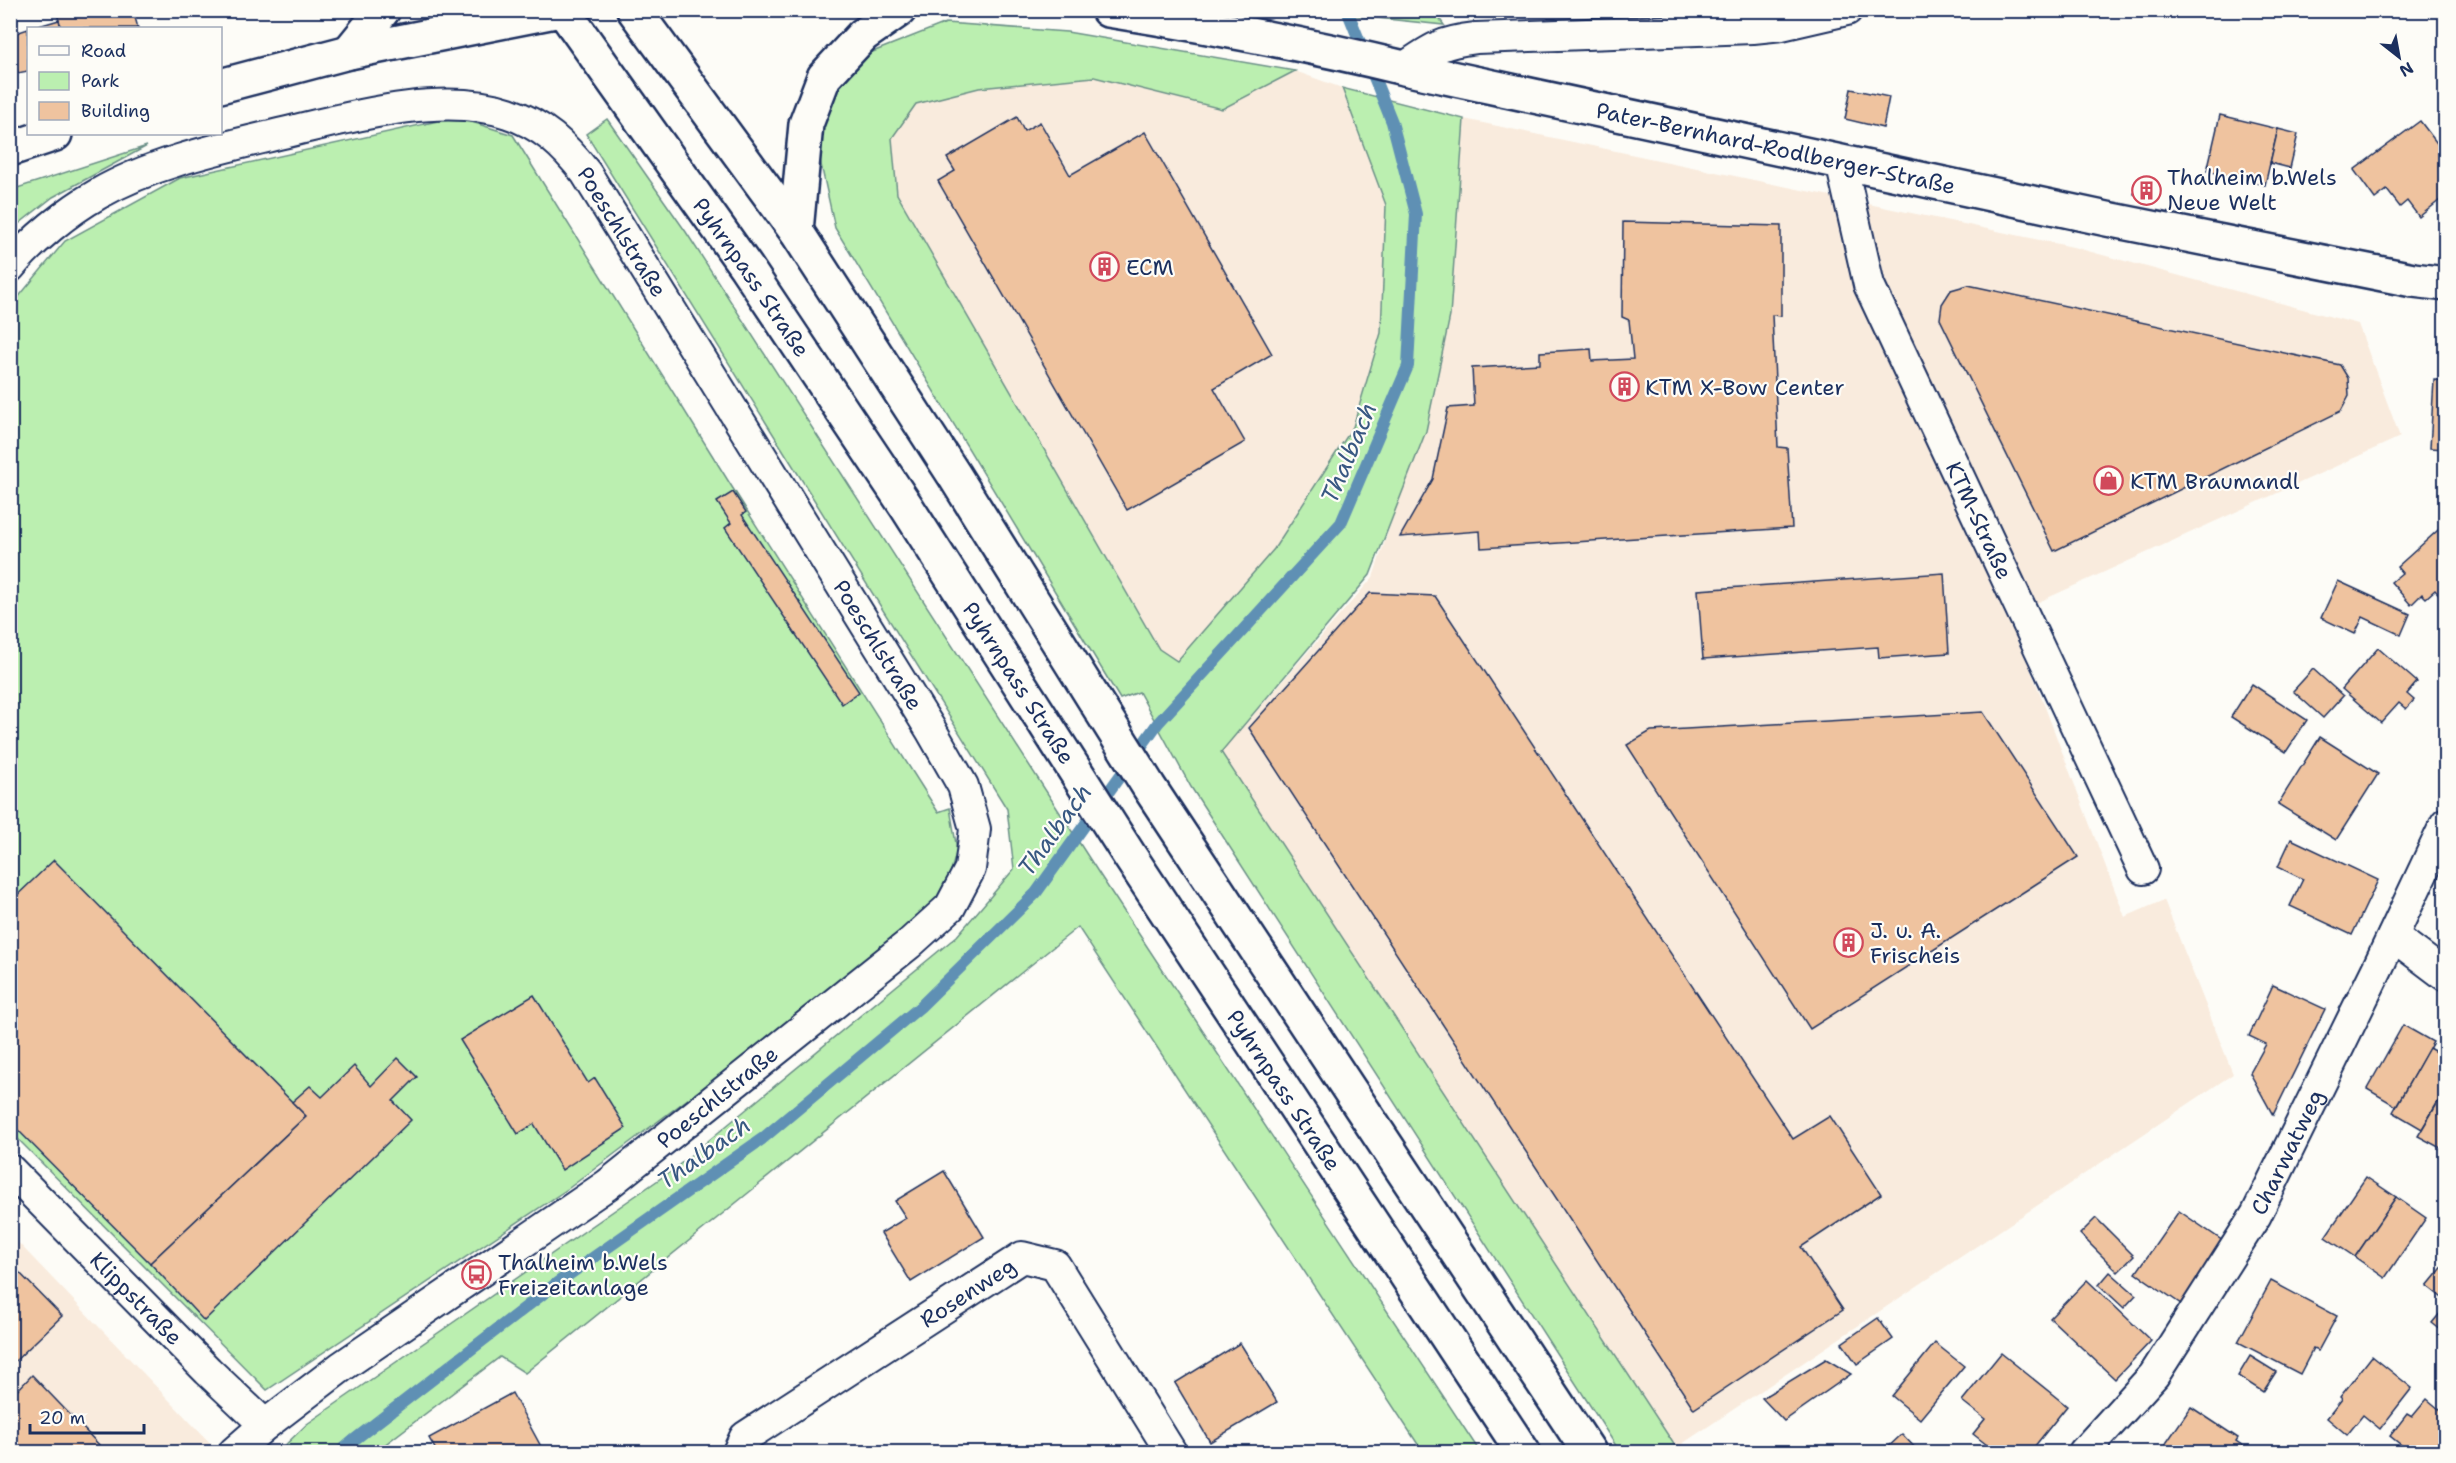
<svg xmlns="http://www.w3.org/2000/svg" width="2456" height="1463" viewBox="0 0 2456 1463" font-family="'Shantell Sans',sans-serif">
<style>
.built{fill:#f9ebdd}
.green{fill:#bbefb0;stroke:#6b8f87;stroke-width:1.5}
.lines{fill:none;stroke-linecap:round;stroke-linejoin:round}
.stream{stroke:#5f90b4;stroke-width:12}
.building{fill:#efc39f;stroke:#1b2f5e;stroke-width:1.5}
.street-casing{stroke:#1b2f5e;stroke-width:34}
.secondary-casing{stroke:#1b2f5e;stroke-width:38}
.primary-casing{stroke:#1b2f5e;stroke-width:38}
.street{stroke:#fdfcf7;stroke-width:30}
.secondary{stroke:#fdfcf7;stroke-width:33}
.primary{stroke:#fdfcf7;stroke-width:33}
.labels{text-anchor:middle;stroke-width:4.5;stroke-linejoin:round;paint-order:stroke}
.street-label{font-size:22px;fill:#1b2f5e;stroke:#fdfcf7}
.poi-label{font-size:22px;fill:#1b2f5e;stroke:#fdfcf7;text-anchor:start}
.water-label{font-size:24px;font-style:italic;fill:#385882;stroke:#fdfcf7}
</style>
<rect width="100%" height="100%" fill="#fdfcf7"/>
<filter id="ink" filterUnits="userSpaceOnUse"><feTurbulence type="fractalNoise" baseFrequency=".0167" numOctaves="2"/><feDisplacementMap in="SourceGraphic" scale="12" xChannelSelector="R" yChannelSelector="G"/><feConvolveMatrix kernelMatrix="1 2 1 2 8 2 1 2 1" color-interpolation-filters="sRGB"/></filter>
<g filter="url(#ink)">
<g class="built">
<polygon points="1295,71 1342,88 1386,205 1381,333 1353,427 1274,549 1177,661 1159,649 897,194 892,138 915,104 979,88 1094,77 1222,109"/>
<polygon points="1464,119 2073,247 2358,324 2400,437 2010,615 2125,917 2164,900 2233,1074 1676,1448 1221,752 1373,577 1434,394"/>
<polygon points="10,1234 214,1447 209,1452 11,1452"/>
</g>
<g class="green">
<polygon points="1310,11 1434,11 1444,25"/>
<polygon points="946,23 1067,32 1295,71 1222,109 1094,77 979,88 916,104 892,138 897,194 1159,649 1177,661 1274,549 1353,427 1381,333 1386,205 1342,88 1464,119 1450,316 1426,431 1370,575 1221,752 1679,1452 1620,1452 1191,787 1139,692 1120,699 835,228 820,160 825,104 865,55"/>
<polygon points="456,117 513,135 732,487 938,812 950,808 957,850 942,902 904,937 569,1188 267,1390 11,1132 11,306 65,241 180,178"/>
<polygon points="607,119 686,232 1100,875 1480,1452 1423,1452 1078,927 525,1373 500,1357 375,1452 278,1452 307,1424 674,1169 957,936 1014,869 1007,809 586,134"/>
<polygon points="147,146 53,197 11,230 11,190"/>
</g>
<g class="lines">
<polyline class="stream" points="340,1452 354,1440 557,1283 762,1139 920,1007 1036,893 1158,723 1341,523 1408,366 1416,214 1392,122 1347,10"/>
</g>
<g class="building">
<polygon points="56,10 133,10 138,28 61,28"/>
<polygon points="59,20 61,28 32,28"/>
<polygon points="28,29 28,71 18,73 10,47 10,35"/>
<polygon points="1851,89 1889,97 1883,128 1845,119"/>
<polygon points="2220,115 2278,129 2265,185 2207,171"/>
<polygon points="1017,117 1024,131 1040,122 1070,175 1145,132 1272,354 1214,388 1245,442 1127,510 938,181 955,171 947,158"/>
<polygon points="2420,121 2446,155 2446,208 2440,200 2419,217 2407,201 2400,207 2387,190 2375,199 2354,170"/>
<polygon points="2278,129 2298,134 2290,168 2270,163"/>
<polygon points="2138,181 2158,187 2154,199 2134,194"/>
<polygon points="1623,222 1781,226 1781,316 1772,315 1778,447 1787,448 1792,528 1481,548 1480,531 1400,537 1433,479 1448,408 1474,406 1472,368 1540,364 1540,352 1591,349 1592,361 1633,359 1629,320 1622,317"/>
<polygon points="1968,285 2340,365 2348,378 2349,396 2341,411 2054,551 1940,319 1942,304 1951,290"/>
<polygon points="2434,380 2446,381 2446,449 2430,448"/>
<polygon points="733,492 746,512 742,515 859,692 842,704 725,528 731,523 717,502"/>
<polygon points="2446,523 2446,602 2435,590 2426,598 2422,594 2411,605 2391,582 2402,573 2397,567"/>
<polygon points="1944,573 1949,653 1879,658 1878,647 1703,659 1698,590"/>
<polygon points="2338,581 2410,614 2401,635 2363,617 2355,634 2321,618"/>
<polygon points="1370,593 1435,596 1793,1139 1830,1116 1881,1194 1801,1247 1843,1310 1694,1409 1249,728"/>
<polygon points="2378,648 2417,682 2407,694 2414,700 2406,709 2399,703 2381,723 2342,689"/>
<polygon points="2313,669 2343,696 2323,718 2293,691"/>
<polygon points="2252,684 2307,720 2286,752 2231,717"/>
<polygon points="1983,712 2078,857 1810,1029 1627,745 1651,731"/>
<polygon points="2320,737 2378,774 2336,840 2278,804"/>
<polygon points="2291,839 2378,880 2352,935 2290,906 2303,879 2278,867"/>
<polygon points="54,860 306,1116 150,1263 10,1122 10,902"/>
<polygon points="2273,985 2325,1009 2273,1115 2250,1073 2266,1044 2249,1036"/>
<polygon points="534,995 588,1083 595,1078 626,1128 562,1170 534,1124 518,1134 460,1040"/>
<polygon points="2403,1025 2433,1042 2396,1106 2367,1089"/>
<polygon points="2429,1048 2446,1058 2446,1088 2422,1129 2393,1112"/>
<polygon points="398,1058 417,1077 393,1101 411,1120 204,1321 150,1263 306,1116 292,1102 310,1086 322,1097 354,1066 371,1086"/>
<polygon points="2446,1089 2446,1151 2418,1136"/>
<polygon points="944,1171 984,1237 911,1282 881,1233 906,1218 895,1201"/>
<polygon points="2366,1177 2396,1197 2355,1257 2325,1237"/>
<polygon points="2396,1197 2426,1218 2385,1278 2355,1257"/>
<polygon points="2179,1211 2223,1241 2181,1304 2136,1273"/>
<polygon points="2096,1218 2134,1256 2118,1272 2080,1234"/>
<polygon points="10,1263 62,1316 10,1366"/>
<polygon points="2445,1264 2446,1264 2446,1301 2427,1286"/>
<polygon points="2110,1272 2136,1295 2124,1308 2099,1285"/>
<polygon points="2087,1280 2151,1341 2115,1379 2050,1318"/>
<polygon points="2271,1281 2337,1316 2318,1351 2313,1349 2300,1374 2238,1342"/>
<polygon points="2446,1306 2446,1334 2432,1323"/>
<polygon points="1878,1318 1893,1339 1857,1364 1842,1343"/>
<polygon points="1240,1343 1277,1402 1210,1442 1175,1383"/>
<polygon points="1935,1343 1964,1366 1920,1419 1892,1396"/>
<polygon points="2001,1353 2067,1406 2030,1452 1996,1452 1973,1434 1985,1419 1962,1401"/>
<polygon points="2250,1356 2276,1372 2263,1392 2238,1376"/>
<polygon points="2372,1356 2412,1388 2380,1429 2363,1415 2347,1435 2327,1418 2342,1399 2340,1397"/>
<polygon points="1826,1359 1851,1374 1784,1421 1762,1398"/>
<polygon points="32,1375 104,1450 102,1452 10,1452 10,1390 14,1394"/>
<polygon points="512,1393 544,1452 437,1452 429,1438"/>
<polygon points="2427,1399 2446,1415 2446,1452 2410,1452 2390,1436 2407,1414 2412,1417"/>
<polygon points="2191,1407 2238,1438 2236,1441 2252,1452 2160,1452"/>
<polygon points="1902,1434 1919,1452 1883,1452"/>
</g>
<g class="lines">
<defs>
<g id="street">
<path d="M1404 68C1432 48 1442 42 1476 38L1753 28 1782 25 1847 10"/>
<path id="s1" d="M1841 162 1869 285 2143 869"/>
<path id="s2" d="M10 267C32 240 68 211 98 194 154 162 221 148 283 133 350 117 441 91 508 113 543 125 564 145 586 173L931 730 963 786 975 829 970 869 950 907 909 944 607 1185 341 1367 265 1425 234 1452"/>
<polyline points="2393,936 2446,976"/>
<path id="s3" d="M10 1170 208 1371 265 1425"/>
<path id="s4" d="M738 1452 745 1437 1022 1257 1055 1265 1171 1452"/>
<path id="s5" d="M2084 1452 2154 1375 2256 1215 2378 967 2446 823"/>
</g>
<g id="secondary">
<path id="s6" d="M1108 10C1208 26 1306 44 1404 68L2107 219 2413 280 2446 284"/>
<polyline points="220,86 349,52 560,10"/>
<polyline points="10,149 55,134"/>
</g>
<g id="primary">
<path id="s7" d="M563 10 746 267 906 506 1129 855 1523 1452"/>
<polyline points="634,10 796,231 954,475 1149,787 1589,1452"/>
<polyline points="349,52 383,10"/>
<polyline points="796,231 806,124 824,77 863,35 899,10"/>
</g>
</defs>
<use href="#street" class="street-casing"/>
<use href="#secondary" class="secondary-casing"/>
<use href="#primary" class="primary-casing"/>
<use href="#street" class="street"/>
<use href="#secondary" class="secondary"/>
<use href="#primary" class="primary"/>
</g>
</g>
<defs>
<symbol id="building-ring" viewBox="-11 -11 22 22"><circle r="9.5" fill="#fdfcf7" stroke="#d1495b" stroke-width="1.5"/><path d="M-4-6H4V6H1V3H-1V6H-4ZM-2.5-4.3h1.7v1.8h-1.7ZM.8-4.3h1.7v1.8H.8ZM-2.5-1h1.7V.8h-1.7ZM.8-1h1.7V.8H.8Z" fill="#d1495b"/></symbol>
<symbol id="shop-ring" viewBox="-11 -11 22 22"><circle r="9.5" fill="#fdfcf7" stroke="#d1495b" stroke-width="1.5"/><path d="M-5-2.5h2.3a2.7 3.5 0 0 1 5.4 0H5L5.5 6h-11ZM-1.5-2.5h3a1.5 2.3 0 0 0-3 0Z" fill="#d1495b"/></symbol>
<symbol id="bus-ring" viewBox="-11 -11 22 22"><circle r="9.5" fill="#fdfcf7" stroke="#d1495b" stroke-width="1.5"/><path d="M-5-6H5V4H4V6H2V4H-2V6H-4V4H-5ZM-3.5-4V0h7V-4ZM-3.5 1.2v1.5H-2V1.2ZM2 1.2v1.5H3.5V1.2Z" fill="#d1495b"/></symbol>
</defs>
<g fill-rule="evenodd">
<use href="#building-ring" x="2130" y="174" width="33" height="33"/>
<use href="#building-ring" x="1088" y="250" width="33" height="33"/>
<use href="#building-ring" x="1608" y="370" width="33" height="33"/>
<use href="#shop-ring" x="2092" y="464" width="33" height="33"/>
<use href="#building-ring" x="1832" y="926" width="33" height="33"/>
<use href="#bus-ring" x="460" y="1258" width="33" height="33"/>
</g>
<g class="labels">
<g class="street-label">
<text dy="8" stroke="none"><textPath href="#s6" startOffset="682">Pater-Bernhard-Rodlberger-Straße</textPath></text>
<text dy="8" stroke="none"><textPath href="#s2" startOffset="708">Poeschlstraße</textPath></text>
<text dy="8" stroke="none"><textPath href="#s7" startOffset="327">Pyhrnpass Straße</textPath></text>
<text dy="8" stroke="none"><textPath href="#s1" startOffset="386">KTM-Straße</textPath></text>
<text dy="8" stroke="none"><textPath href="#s2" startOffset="1194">Poeschlstraße</textPath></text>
<text dy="8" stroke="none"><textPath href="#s7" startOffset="813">Pyhrnpass Straße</textPath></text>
<text dy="8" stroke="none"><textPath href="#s7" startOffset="1299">Pyhrnpass Straße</textPath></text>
<text transform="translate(717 1097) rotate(-39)" y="8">Poeschlstraße</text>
<text dy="8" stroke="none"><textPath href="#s5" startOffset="364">Charwatweg</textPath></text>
<text dy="8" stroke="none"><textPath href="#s4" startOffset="282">Rosenweg</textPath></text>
<text dy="8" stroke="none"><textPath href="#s3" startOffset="180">Klippstraße</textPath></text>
</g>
<g class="poi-label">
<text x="2167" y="185">Thalheim b.Wels<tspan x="2167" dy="25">Neue Welt</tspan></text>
<text x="1126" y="275">ECM</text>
<text x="1645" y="395">KTM X-Bow Center</text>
<text x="2130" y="489">KTM Braumandl</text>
<text x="1870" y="938">J. u. A.<tspan x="1870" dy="25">Frischeis</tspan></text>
<text x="498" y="1270">Thalheim b.Wels<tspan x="498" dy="25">Freizeitanlage</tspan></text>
</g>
<g class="water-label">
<text transform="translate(1349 453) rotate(-67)" y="8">Thalbach</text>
<text transform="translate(1055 830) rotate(-54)" y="8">Thalbach</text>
<text transform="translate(704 1153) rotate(-35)" y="8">Thalbach</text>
</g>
</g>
<rect width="2456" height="1463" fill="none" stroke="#fdfcf7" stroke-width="36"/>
<rect x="18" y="18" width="2420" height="1427" fill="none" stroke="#1b2f5e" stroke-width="2" filter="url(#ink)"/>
<rect x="27" y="27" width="195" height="108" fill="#fdfcf7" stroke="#a3aaba" stroke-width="1.5"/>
<rect x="39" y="46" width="30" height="9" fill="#fdfcf7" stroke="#a3aaba" stroke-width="1.5"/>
<text x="81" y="57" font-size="18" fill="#1b2f5e">Road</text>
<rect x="39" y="72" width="30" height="18" fill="#bbefb0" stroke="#a3aaba" stroke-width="1.5"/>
<text x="81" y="87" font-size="18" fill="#1b2f5e">Park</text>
<rect x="39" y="102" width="30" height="18" fill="#efc39f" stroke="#a3aaba" stroke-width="1.5"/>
<text x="81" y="117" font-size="18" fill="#1b2f5e">Building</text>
<g transform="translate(2399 57) rotate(149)" stroke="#fdfcf7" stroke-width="4.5" paint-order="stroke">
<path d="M0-4.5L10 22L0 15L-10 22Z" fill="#1b2f5e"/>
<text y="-9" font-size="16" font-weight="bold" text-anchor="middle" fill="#1b2f5e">N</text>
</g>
<path d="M30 1424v9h114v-9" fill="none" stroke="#1b2f5e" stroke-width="3"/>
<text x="39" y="1424" font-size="18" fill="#1b2f5e" stroke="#fdfcf7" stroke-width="4.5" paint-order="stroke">20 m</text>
</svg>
